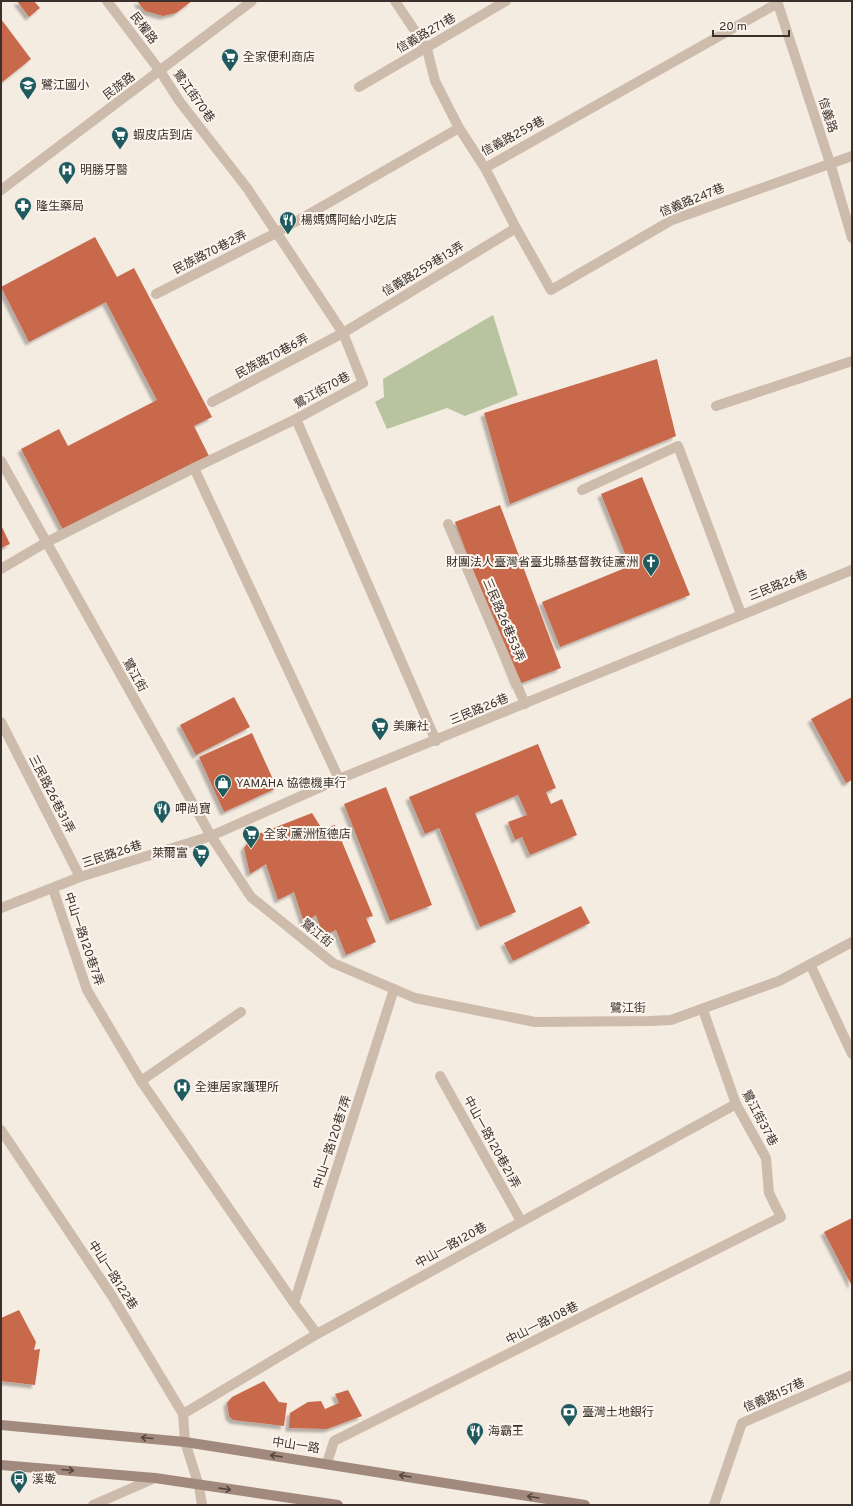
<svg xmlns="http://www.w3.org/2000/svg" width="853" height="1506" viewBox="0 0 853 1506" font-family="Overpass,'Noto Sans TC',sans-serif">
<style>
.green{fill:#b8c4a0}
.building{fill:#c8694b;filter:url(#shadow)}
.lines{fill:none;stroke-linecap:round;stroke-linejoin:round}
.service{stroke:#cdbbac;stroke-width:10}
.minor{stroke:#cdbbac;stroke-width:10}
.tertiary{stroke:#cdbbac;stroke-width:10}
.secondary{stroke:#a18a7d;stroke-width:10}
.oneway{stroke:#544640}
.labels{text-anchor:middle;stroke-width:4;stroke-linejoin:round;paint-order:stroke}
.street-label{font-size:12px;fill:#3b302b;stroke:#fbf5ee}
.poi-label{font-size:12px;fill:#3b302b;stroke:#fbf5ee;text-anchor:start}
</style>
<defs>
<filter id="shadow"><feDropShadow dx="-3.5" dy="3.5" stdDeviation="1" flood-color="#0004"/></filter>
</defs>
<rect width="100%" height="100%" fill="#f4ebe1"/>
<polygon class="green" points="493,315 518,395 465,416 447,408 387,429 375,402 384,397 383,379"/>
<g class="building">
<polygon points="17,1 34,1 40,8 29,17"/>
<polygon points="137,1 192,1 176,13 163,16 145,11"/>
<polygon points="1,19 31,59 1,83"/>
<polygon points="95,237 117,277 134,268 212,417 194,426 209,456 64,532 21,449 59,429 68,446 157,400 106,302 29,342 1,287"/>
<polygon points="657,359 676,436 510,504 484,413"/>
<polygon points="642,477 690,595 560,647 542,602 630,566 601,494"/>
<polygon points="500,505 561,668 516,685 455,522"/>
<polygon points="1,525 10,544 1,548"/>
<polygon points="234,697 250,727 196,755 180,725"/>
<polygon points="852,697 852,780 846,783 811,719"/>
<polygon points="252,733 277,788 224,812 199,757"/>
<polygon points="538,744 556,788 546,792 551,804 562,799 577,835 530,855 522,837 515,840 508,822 527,815 518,795 475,813 516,912 480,927 439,828 425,834 409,797"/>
<polygon points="386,787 432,905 390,921 344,804"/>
<polygon points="312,813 322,829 335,825 373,916 366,918 376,942 346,955 336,930 323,936 316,915 304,923 294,892 278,900 266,864 250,874 244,848 253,836"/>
<polygon points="581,906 590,923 513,961 504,943"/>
<polygon points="852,1218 852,1286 824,1232"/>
<polygon points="19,1310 36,1342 34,1350 40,1349 35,1385 1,1381 1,1318"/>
<polygon points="264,1381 279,1402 287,1403 284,1426 233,1420 229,1416 227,1403 232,1397"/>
<polygon points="348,1390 362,1416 327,1429 289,1428 290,1413 308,1402 321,1401 325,1409 339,1403 335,1394"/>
</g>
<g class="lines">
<g class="service">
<polyline points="395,1 427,49 435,81 459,128"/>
<polyline points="359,87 506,1"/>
<polyline points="485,168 516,228 551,290 672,220 852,156"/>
<polyline points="156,294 276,233 459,128 485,168 778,3"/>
<polyline points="212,402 343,333 516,228"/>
<polyline points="716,406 852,361"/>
<polyline points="296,419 436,741"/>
<polyline points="194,468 339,779"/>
<polyline points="582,490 678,446 741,614"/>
<polyline points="448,524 525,704"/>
<polyline points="1,569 45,543 194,468 296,419 363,383 343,333 247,188 180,102 160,71"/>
<polyline points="1,722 80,877"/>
<polyline points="53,889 87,990 141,1081 294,1303"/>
<polyline points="1,908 80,877 211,836 339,779 852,570"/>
<polyline points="810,964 852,1054"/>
<polyline points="440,1076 521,1221"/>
<polyline points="141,1081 241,1012"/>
<polyline points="1,1130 112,1296 183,1414 185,1442 199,1486 202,1505"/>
<polyline points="317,1334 294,1303 394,989"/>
<polyline points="183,1414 317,1334 736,1104"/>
<polyline points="327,1463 334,1441 781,1217 769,1193 766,1158 736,1104 703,1010"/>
<polyline points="93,1505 155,1478"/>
<polyline points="714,1505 742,1423 852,1375"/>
</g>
<g class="minor">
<polyline points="107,1 160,71"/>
<polyline points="1,461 211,836 251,897 333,963 415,998 535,1022 650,1021 671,1020 779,981 852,942"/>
</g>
<g class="tertiary">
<polyline points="777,1 830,163 852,238"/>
<polyline points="1,190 252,1"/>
</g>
<g class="secondary">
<polyline points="1,1425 185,1442 585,1505"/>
<polyline points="1,1465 155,1478 338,1505"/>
</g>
</g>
<defs><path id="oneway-shaft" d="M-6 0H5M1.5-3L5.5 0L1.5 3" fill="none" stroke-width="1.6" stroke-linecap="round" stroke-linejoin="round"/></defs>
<g class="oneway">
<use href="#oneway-shaft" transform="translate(147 1438) rotate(-175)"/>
<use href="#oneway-shaft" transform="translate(276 1456) rotate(-172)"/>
<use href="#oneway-shaft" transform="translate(68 1470) rotate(5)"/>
<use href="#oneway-shaft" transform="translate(405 1476) rotate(-171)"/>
<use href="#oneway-shaft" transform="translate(225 1489) rotate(8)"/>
<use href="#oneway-shaft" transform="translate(533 1497) rotate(-171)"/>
</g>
<defs>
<symbol id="supermarket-pin" viewBox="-11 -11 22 30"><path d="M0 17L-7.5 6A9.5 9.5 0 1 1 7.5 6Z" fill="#1f5a5e" stroke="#fbf5ee"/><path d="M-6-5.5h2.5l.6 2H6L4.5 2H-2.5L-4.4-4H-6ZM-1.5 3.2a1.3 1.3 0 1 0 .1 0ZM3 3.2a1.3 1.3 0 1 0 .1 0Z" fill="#fff"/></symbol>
<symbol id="school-pin" viewBox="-11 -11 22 30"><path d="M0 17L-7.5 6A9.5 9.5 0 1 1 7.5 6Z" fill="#1f5a5e" stroke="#fbf5ee"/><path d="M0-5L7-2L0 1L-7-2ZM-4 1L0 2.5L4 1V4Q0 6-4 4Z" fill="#fff"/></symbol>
<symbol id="hospital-pin" viewBox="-11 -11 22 30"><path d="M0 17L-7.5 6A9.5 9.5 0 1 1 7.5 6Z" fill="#1f5a5e" stroke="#fbf5ee"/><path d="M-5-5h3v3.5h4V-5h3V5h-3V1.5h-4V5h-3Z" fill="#fff"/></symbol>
<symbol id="pharmacy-pin" viewBox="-11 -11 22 30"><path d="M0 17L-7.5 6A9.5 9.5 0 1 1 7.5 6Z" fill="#1f5a5e" stroke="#fbf5ee"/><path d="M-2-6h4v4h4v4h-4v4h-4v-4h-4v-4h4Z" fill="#fff"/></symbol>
<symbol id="restaurant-pin" viewBox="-11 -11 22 30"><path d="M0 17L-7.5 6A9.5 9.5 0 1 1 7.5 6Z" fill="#1f5a5e" stroke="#fbf5ee"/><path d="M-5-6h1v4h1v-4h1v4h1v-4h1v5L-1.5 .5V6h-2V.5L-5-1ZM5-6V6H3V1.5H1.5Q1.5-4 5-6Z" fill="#fff"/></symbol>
<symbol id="church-pin" viewBox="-11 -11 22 30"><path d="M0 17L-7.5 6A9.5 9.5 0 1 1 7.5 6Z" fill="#1f5a5e" stroke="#fbf5ee"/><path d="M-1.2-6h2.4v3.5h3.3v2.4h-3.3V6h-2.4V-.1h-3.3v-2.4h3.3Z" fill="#fff"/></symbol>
<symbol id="shop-pin" viewBox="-11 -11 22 30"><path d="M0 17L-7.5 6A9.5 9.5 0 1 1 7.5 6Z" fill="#1f5a5e" stroke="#fbf5ee"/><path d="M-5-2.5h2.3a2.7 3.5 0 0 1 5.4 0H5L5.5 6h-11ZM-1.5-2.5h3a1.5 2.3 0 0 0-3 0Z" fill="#fff"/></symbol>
<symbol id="bank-pin" viewBox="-11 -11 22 30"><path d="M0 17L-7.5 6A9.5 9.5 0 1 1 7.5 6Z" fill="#1f5a5e" stroke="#fbf5ee"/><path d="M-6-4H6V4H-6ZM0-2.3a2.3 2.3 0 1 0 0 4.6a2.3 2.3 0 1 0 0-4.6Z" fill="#fff"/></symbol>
<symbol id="bus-pin" viewBox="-11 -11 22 30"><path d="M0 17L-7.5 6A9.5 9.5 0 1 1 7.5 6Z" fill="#1f5a5e" stroke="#fbf5ee"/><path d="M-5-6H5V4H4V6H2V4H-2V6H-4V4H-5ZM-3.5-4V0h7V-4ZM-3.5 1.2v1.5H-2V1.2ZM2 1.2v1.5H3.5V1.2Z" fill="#fff"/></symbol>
</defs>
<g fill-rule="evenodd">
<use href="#supermarket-pin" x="220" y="47" width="20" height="27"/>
<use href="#school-pin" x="18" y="75" width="20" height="27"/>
<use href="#supermarket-pin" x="110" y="125" width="20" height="27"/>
<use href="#hospital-pin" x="57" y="160" width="20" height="27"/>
<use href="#pharmacy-pin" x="13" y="196" width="20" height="27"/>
<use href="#restaurant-pin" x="278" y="210" width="20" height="27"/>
<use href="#church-pin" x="641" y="552" width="20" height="27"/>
<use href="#supermarket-pin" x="370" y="716" width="20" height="27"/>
<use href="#shop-pin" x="213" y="773" width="20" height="27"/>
<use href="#restaurant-pin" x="152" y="799" width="20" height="27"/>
<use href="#supermarket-pin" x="241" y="824" width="20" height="27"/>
<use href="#supermarket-pin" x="191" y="843" width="20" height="27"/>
<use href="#hospital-pin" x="172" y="1077" width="20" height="27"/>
<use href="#bank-pin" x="559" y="1402" width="20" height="27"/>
<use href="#restaurant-pin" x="465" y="1421" width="20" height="27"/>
<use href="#bus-pin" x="9" y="1469" width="20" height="27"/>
</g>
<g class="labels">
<g class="street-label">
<text transform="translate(144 28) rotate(53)" y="4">民權路</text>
<text transform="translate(426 33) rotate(-30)" y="4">信義路271巷</text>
<text transform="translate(119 86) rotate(-37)" y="4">民族路</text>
<text transform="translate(194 96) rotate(54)" y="4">鷺江街70巷</text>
<text transform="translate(828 115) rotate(72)" y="4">信義路</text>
<text transform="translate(513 136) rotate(-28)" y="4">信義路259巷</text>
<text transform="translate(692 200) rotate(-22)" y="4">信義路247巷</text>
<text transform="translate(210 252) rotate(-27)" y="4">民族路70巷2弄</text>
<text transform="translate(423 269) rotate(-31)" y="4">信義路259巷13弄</text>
<text transform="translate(272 356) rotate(-28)" y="4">民族路70巷6弄</text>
<text transform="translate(322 390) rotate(-29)" y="4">鷺江街70巷</text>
<text transform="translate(778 585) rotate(-22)" y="4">三民路26巷</text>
<text transform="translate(504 620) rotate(67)" y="4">三民路26巷53弄</text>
<text transform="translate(135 675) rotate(61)" y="4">鷺江街</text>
<text transform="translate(479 709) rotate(-22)" y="4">三民路26巷</text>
<text transform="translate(52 794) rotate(63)" y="4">三民路26巷31弄</text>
<text transform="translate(112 854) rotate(-18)" y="4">三民路26巷</text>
<text transform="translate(317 933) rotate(39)" y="4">鷺江街</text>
<text transform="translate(84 939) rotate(71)" y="4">中山一路120巷7弄</text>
<text transform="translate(628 1008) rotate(-1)" y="4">鷺江街</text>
<text transform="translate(760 1118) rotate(62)" y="4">鷺江街37巷</text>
<text transform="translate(332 1142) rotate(-72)" y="4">中山一路120巷7弄</text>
<text transform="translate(492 1142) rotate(61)" y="4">中山一路120巷21弄</text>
<text transform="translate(451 1245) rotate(-29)" y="4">中山一路120巷</text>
<text transform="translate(113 1275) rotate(57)" y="4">中山一路122巷</text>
<text transform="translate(542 1323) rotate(-27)" y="4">中山一路108巷</text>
<text transform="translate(774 1395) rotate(-24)" y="4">信義路157巷</text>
<text transform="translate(296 1445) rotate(8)" y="4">中山一路</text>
</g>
<g class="poi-label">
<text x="243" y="61">全家便利商店</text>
<text x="41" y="89">鷺江國小</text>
<text x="133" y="139">蝦皮店到店</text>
<text x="80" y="174">明勝牙醫</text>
<text x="36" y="210">隆生藥局</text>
<text x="301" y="224">楊媽媽阿給小吃店</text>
<text x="638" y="566" text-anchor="end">財團法人臺灣省臺北縣基督教徒蘆洲</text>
<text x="393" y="730">美廉社</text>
<text x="236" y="787">YAMAHA 協德機車行</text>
<text x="175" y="813">呷尚寶</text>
<text x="264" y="838">全家 蘆洲恆德店</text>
<text x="188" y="857" text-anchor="end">萊爾富</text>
<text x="195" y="1091">全連居家護理所</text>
<text x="582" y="1416">臺灣土地銀行</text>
<text x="488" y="1435">海霸王</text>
<text x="32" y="1483">溪墘</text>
</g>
</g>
<rect width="853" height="1506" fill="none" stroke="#3b302b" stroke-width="4"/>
<path d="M713 30v6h76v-6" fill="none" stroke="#3b302b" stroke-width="2"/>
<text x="719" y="30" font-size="12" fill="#3b302b" stroke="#fbf5ee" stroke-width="3" paint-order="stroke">20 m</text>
</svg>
